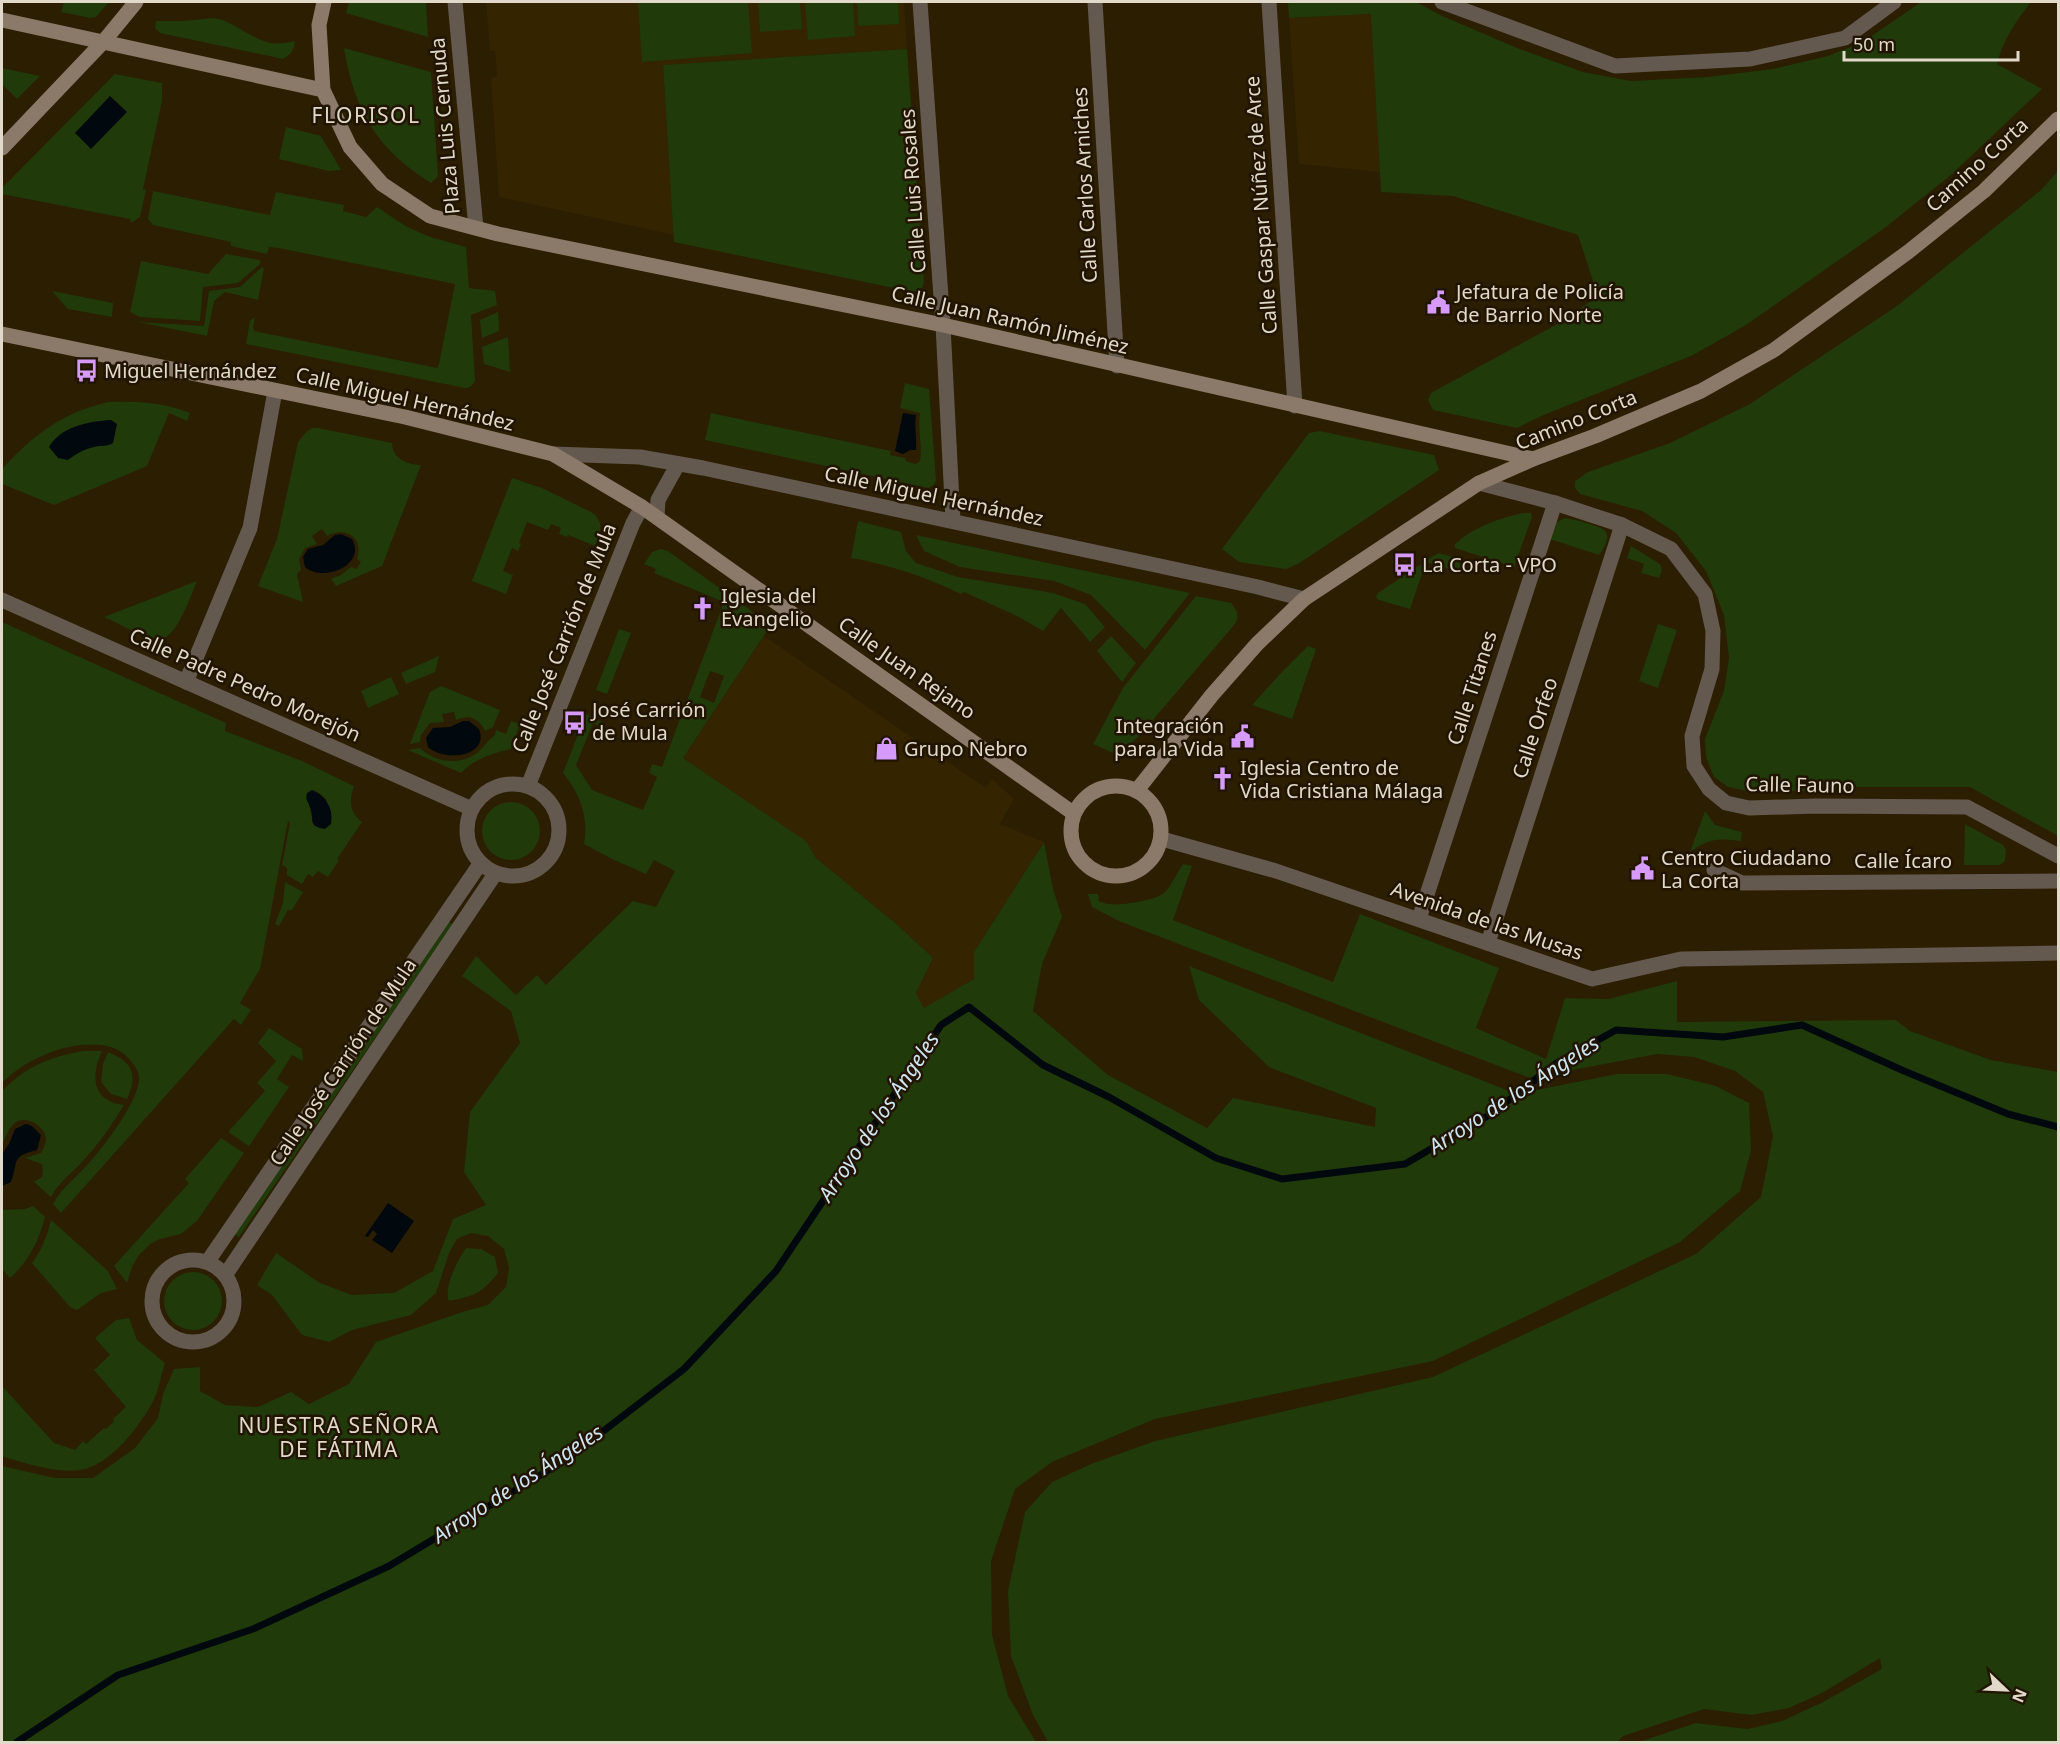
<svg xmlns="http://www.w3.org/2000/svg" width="2060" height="1744" viewBox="0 0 2060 1744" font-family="'Noto Sans',sans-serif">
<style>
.built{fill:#342400}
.green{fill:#213a0a;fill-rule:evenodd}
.water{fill:#01080e}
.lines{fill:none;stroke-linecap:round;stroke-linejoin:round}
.stream{stroke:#01080e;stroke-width:7}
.street{stroke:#64594f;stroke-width:15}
.secondary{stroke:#8b7969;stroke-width:15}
.labels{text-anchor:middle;stroke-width:5;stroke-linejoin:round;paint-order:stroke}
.street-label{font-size:20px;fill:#e1d9c9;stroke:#211400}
.poi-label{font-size:20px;fill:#e1d9c9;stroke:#211400;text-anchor:start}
.neighbourhood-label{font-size:21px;letter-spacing:1.5px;fill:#e1d9c9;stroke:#211400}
.water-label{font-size:21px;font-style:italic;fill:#cfe5f2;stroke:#211400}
</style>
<rect width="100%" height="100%" fill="#2b1e01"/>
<g class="built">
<polygon points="486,2 904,2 907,49 663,65 674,235 499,197 491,78 497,77 495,51 490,51"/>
<polygon points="1372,14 1380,172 1299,164 1289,18"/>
<polygon points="764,636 986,788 992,779 1014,799 1000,824 1044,842 974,952 974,979 924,1009 916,993 933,958 900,927 816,858 805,841 683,758"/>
</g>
<g class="green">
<polygon points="64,2 109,2 96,17 90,18 61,12"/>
<polygon points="349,2 426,2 428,37 346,13"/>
<polygon points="638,2 748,2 752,53 642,62"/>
<polygon points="758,2 800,2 802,29 760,32"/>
<polygon points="805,2 853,2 855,36 808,40"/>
<polygon points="857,2 898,2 899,24 858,26"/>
<path d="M1288 2H1416L1440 15 1517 48 1583 72 1631 81 1708 77 1773 69 1828 56 1863 42 1921 2H2031C2016 21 2003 40 1997 64L2042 89 1952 174 1886 227 1746 325 1693 355 1546 414 1517 428 1433 410 1428 400 1431 393 1561 322 1598 296 1578 235 1453 196 1381 192 1371 14 1289 18Z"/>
<path d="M214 18C234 21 248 37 267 42 276 45 286 43 295 41 294 51 291 54 283 59L160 33 155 28 156 21H183Z"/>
<path d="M344 48 431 72 438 176 431 183C377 150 354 110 344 48Z"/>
<polygon points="907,49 924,283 922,288 913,292 674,242 663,65"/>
<polygon points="2,68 40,76 17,99 2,84"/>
<polygon points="115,74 162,83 162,101 143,189 146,190 140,217 131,223 130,219 2,194 2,188"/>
<polygon points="286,127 321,136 341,170 329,171 279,159"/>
<polygon points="2058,171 2058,836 1970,787 1822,787 1807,791 1747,791 1728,787 1714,777 1706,757 1705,739 1724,691 1729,658 1724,615 1706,571 1676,533 1642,511 1580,494 1575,488 1575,481 1588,472 1670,443 1750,404 1897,306 2041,190"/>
<path d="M153 191 270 215 276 192 344 205 343 211 366 217 377 207 407 227 430 237 466 247 469 288 495 291 497 305 471 315 475 381C472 386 470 388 465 388L246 344 250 321 255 317 253 327 254 331 437 368 439 364 455 284 279 248 269 247 267 254 231 246V242L153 225 148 219Z"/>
<polygon points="226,254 260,260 260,264 238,283 203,287 200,321 140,317 130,312 141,261 208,274"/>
<polygon points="262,267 264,268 258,300 225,292 214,301 207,336 138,322 204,326 209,291 240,287"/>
<polygon points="52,291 113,303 112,317 68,309"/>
<polygon points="498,312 499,331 482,338 480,320"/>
<polygon points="508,337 510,372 484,364 482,347"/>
<path d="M905 383 929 389 936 480 934 485 928 488 705 440 711 413 891 451 890 455 905 458 906 461 915 464 920 461C923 445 917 429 920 413L900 408Z"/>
<path d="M108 402C137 401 163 402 190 413L187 421 169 413 147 466 54 505 2 484V469C33 435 62 413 108 402Z"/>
<path d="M312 428H318L392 443C393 459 406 464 421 465L382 566 336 586 331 579 341 575 351 567 356 569 361 562 357 559C364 537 345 526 327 536L322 529 312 536 317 544 305 548 299 559 301 570 297 574 303 602 258 586 277 539 298 442 306 432Z"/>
<polygon points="1320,431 1434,455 1439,470 1298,564 1286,569 1239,562 1222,549 1309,433"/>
<path d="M512 478 542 488 593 513C605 523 600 533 595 546L568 535 567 537 559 534 561 528 551 524 548 530 527 522 519 543 521 544 518 551 512 548 503 571 513 575 506 594 472 581Z"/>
<path d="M1523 513H1531L1532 517 1514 567 1455 548V544C1473 527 1500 518 1523 513Z"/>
<path d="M1565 518C1573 519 1603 526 1606 532 1610 539 1603 550 1599 555L1550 539 1553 524Z"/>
<path d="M858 521 901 532 906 551 916 563 958 577 1053 593 1085 604 1105 627 1090 642 1061 608 1043 631 1017 616 964 592 961 594C926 577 890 565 851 558Z"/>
<polygon points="916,535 1190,593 1145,650 1091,595 1054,581 960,567 924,551"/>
<polygon points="1631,546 1660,564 1662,570 1659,578 1641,573 1644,564 1627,558"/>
<path d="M661 549 668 551 771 625 683 758 806 841 816 858 900 927 933 958 916 993 924 1008 974 979V952L1044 842 1053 889 1062 917 1042 964 1033 1011 1108 1075 1207 1128 1233 1098 1375 1127 1376 1108 1269 1067 1199 1000 1189 966 1517 1094 1617 1074H1667L1716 1086 1749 1103 1751 1151 1740 1191 1680 1242 1433 1361 1155 1419 1052 1462 1015 1489 991 1561 992 1635 1008 1696 1036 1742H2V1466L55 1478H93L135 1448 158 1418 163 1394 174 1369 200 1367V1391L225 1405 258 1407 291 1392 309 1404 349 1384 376 1342 462 1312 488 1305 506 1287 509 1268 504 1249 488 1236 471 1233 457 1239 449 1253 436 1293 411 1315 352 1330 329 1342 302 1335 272 1295 257 1285 276 1253 320 1283 352 1295 394 1293 433 1271 453 1219 486 1205 464 1172 470 1112 520 1043 511 1011 462 976 476 956 516 995 537 975 546 985 633 901 656 907 675 871 654 860 646 874 612 859 584 844C589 817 580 794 563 773L586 714 604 723 602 727 593 723 576 765 592 790 643 810 657 777 649 773 652 764 662 767 724 602 654 573 656 569 644 564 652 552ZM710 671 724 676 714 703 700 697Z"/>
<polygon points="1438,553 1466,560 1462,573 1426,562 1410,609 1379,600 1376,597 1378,593"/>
<path d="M197 581C191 595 177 637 161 639 147 640 118 623 104 617Z"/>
<path d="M1196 596 1231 603C1237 611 1240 615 1235 624L1140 735 1128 746 1113 753 1093 744 1123 688Z"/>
<path d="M2 622 226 723 225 731 302 761 354 786C349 800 349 812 362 822L337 859 339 860 328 877 318 871 313 877 308 874 302 884 287 875V868L282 865 290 823 288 821 260 969 240 1003 251 1010 241 1025 234 1019 61 1213 53 1204C62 1187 76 1178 89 1163 104 1146 141 1099 139 1076 138 1070 134 1065 130 1060 119 1046 101 1043 84 1045 56 1046 21 1063 2 1083ZM312 790 319 793 327 800 313 823 309 804Z"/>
<polygon points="1658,624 1677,630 1658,688 1639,681"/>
<polygon points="619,629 631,633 607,694 596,690"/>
<polygon points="1111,636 1136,663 1122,682 1097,651"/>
<polygon points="1308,646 1316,649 1292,719 1252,705 1280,674"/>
<polygon points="439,656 435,672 406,684 401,673"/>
<polygon points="391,677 399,694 368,708 361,691"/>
<path d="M441 686 500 710 493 727 485 731C479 718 469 714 456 720L454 712 442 714 444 722 430 723 421 735 420 742 410 744 430 692Z"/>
<path d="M511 721 520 724 511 749C493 753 474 759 461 773L408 750 420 748C435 763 461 766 478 752 485 746 487 741 495 735L496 730 506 734Z"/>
<circle cx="511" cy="831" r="29"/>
<path d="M1705 811 1715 825 1742 832 1741 841C1719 838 1709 838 1690 852Z"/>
<polygon points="1965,824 2003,845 2006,850 2005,861 2000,865 1964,865"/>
<path d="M1183 864 1192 866 1173 920 1333 982 1360 914 1499 968 1476 1028 1546 1059 1565 998 1608 999 1677 981V1022L1896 1020 1910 1031 1991 1060 2058 1072V1742H1639L1696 1723 1747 1729 1782 1721 1823 1702 1882 1669 1880 1658 1822 1693 1789 1708 1752 1715 1704 1709 1623 1736 1617 1742H1048L1033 1715 1011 1656 1008 1591 1025 1512 1052 1482 1091 1464 1155 1441 1433 1377 1696 1254 1761 1197 1773 1136 1763 1092 1735 1071 1694 1057 1657 1054 1530 1078 1121 922 1092 907 1088 894H1098L1099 901C1110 909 1154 901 1164 893 1170 888 1178 871 1183 864Z"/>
<polygon points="285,882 303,892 292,910 288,910 279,926 275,924 283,903"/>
<polygon points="447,921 453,924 239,1237 234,1234"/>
<polygon points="269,1028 302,1049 303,1061 292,1055 277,1079 289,1087 249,1146 228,1132 265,1091 257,1083 276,1061 258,1043"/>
<path d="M83 1051H102C91 1075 91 1101 124 1105 112 1125 98 1145 82 1162 71 1174 58 1183 51 1197L34 1182 42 1177 43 1171 42 1164 25 1158 41 1153C43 1148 46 1145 46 1139 45 1127 30 1117 18 1121 9 1125 7 1136 2 1144V1091C27 1066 49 1057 83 1051Z"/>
<path d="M108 1052C133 1062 138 1075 127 1099L111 1094 101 1082 103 1064Z"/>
<polygon points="221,1138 244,1153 197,1221 181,1234 160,1239 150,1244 138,1256 132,1267 127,1283 114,1266 189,1183 185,1179"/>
<path d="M33 1206 45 1217C39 1241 28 1262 10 1278L2 1269V1210L25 1209Z"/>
<path d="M51 1220 108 1271 117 1289 101 1293 77 1310 70 1307 32 1263C42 1250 47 1236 51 1220Z"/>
<path d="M466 1248 481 1249 495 1257 498 1273C482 1293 475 1296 449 1301 443 1287 458 1260 466 1248Z"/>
<circle cx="193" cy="1301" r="29"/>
<path d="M129 1318 137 1340 165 1363C161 1375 159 1391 152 1403 139 1427 109 1467 79 1470 57 1473 22 1463 2 1456V1386L54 1443 75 1450 83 1441 86 1444 104 1428 106 1429 114 1421 113 1419 126 1407 94 1370 110 1355 95 1338 116 1320Z"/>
</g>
<g class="water">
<polygon points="110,96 127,112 91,149 75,133"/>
<path d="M903 413 916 415C914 427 917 438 916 450H910L903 454 895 451Z"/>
<path d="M111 420 117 424 113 443C107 447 101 445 94 447 84 449 76 454 68 460L58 458 49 447C60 427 89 421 111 420Z"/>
<path d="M341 534 352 539C367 565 323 583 305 567L303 557 308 549 323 545 335 535Z"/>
<path d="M463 721H469L479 729C490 757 444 762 428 747L426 738 433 728 450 727Z"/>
<path d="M312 790C326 796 334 809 331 824L325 829C307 826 315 820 310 807 308 801 305 800 307 793Z"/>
<path d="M26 1124 32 1126 41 1135 37 1150C10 1157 19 1160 11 1182L2 1186V1154L9 1144 15 1129Z"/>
<polygon points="388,1203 414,1221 392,1253 372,1240 377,1234 373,1230 368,1237 365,1236"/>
</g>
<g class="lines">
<polyline class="stream" points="17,1742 118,1675 253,1629 389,1566 567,1459 684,1369 776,1271 941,1025 969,1007 1043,1065 1109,1097 1216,1158 1282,1179 1405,1164 1491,1114 1555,1064 1616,1030 1723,1037 1802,1025 1904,1071 2008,1114 2058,1127"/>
<g class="street">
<polyline points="455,2 476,228"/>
<polyline points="920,2 943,325 953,521"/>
<polyline points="1095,2 1117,366"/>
<polyline points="1269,2 1295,406"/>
<polyline points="1442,2 1615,66 1750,59 1845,38 1894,2"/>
<polyline points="553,454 640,457 703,468 1258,587 1304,599"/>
<polyline points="1479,483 1555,503 1622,525 1671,549 1705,594 1713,631 1712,669 1692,736 1694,766 1709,789 1726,803 1749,808 1816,806 1967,807 2058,856"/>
<polyline points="657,517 658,500 678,464"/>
<polyline points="2,600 472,809"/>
<polyline points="186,682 250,528 275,391"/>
<circle cx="513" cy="830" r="46"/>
<polyline points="528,786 633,523 642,507"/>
<polyline points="1162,839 1276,871 1592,979 1681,959 2058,953"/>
<polyline points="1714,870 1742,883 2058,881"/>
<polyline points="1419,919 1555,503"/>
<polyline points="1488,943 1622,525"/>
<circle cx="193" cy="1301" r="41"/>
<polyline points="208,1261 480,864"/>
<polyline points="226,1274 495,874"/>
</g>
<g class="secondary">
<polyline points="324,2 319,25 323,90 350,147 382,184 430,216 498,234 943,325 1533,459"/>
<polyline points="2,20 323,90"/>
<polyline points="2,148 104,41 136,2"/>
<polyline points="2,334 405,417 553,454 642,507 1073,813"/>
<circle cx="1116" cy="831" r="45"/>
<polyline points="1138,789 1212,695 1257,644 1304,599 1479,483 1533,459 1595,436 1701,391 1774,350 1908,252 1984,191 2058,119"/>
</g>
</g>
<defs>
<symbol id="civic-bare" viewBox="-9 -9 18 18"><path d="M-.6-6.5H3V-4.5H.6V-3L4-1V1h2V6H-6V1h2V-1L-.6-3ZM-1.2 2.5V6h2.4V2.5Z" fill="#d69bfa" stroke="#211400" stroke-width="2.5" paint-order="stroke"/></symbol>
<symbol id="bus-bare" viewBox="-9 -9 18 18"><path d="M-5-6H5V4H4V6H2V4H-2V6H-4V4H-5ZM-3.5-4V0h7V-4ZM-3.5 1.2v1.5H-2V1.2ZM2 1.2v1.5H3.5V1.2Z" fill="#d69bfa" stroke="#211400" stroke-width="2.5" paint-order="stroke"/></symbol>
<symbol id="church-bare" viewBox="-9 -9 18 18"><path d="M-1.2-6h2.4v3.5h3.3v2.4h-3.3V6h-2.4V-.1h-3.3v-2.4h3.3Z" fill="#d69bfa" stroke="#211400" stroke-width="2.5" paint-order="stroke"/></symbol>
<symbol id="shop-bare" viewBox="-9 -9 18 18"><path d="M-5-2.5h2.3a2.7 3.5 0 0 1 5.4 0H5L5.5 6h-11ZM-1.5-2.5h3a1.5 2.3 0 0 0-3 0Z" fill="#d69bfa" stroke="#211400" stroke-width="2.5" paint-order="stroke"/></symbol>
</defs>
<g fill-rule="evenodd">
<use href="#civic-bare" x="1422" y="286" width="33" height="33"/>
<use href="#bus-bare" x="70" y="354" width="33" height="33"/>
<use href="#bus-bare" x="1388" y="548" width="33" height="33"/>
<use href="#church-bare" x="686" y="592" width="33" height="33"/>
<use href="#bus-bare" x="558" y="706" width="33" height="33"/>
<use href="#civic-bare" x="1226" y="720" width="33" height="33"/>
<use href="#shop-bare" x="870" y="732" width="33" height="33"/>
<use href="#church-bare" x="1206" y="762" width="33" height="33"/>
<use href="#civic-bare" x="1626" y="852" width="33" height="33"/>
</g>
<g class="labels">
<g class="street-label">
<text transform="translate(445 126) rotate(-95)" y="7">Plaza Luis Cernuda</text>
<text transform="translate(1977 165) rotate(-42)" y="7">Camino Corta</text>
<text transform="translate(1085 185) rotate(-93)" y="7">Calle Carlos Arniches</text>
<text transform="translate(913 191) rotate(-94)" y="7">Calle Luis Rosales</text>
<text transform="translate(1261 205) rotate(-94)" y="7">Calle Gaspar Núñez de Arce</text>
<text transform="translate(1010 320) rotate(13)" y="7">Calle Juan Ramón Jiménez</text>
<text transform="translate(405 399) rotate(13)" y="7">Calle Miguel Hernández</text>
<text transform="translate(1576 420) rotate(-22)" y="7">Camino Corta</text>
<text transform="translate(934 496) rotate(12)" y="7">Calle Miguel Hernández</text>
<text transform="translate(564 638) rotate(-68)" y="7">Calle José Carrión de Mula</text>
<text transform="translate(907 668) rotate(35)" y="7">Calle Juan Rejano</text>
<text transform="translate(245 685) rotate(24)" y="7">Calle Padre Pedro Morejón</text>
<text transform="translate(1472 688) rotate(-72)" y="7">Calle Titanes</text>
<text transform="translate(1535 728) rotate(-72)" y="7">Calle Orfeo</text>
<text transform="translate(1800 785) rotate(1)" y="7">Calle Fauno</text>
<text x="1903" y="868">Calle Ícaro</text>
<text transform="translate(1487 921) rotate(19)" y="7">Avenida de las Musas</text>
<text transform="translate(343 1062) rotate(-56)" y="7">Calle José Carrión de Mula</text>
</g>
<g class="poi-label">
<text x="1456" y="299">Jefatura de Policía<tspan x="1456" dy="23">de Barrio Norte</tspan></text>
<text x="104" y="378">Miguel Hernández</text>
<text x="1422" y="572">La Corta - VPO</text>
<text x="721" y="603">Iglesia del<tspan x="721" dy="23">Evangelio</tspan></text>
<text x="592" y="717">José Carrión<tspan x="592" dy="23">de Mula</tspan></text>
<text x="1224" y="733" text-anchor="end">Integración<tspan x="1224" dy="23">para la Vida</tspan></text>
<text x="904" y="756">Grupo Nebro</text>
<text x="1240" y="775">Iglesia Centro de<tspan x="1240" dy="23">Vida Cristiana Málaga</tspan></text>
<text x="1661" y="865">Centro Ciudadano<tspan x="1661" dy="23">La Corta</tspan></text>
</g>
<g class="neighbourhood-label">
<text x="366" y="123">FLORISOL</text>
<text x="339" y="1433">NUESTRA SEÑORA<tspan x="339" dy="24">DE FÁTIMA</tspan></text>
</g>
<g class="water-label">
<text transform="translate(1514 1095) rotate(-33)" y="7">Arroyo de los Ángeles</text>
<text transform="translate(879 1117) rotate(-56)" y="7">Arroyo de los Ángeles</text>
<text transform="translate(518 1484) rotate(-33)" y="7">Arroyo de los Ángeles</text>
</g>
</g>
<rect width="2060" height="1744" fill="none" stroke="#e1d9c9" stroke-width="6"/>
<g transform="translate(2006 1690) rotate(113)" stroke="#211400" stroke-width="4.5" paint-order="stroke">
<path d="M0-4.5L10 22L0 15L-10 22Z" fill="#e1d9c9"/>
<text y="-9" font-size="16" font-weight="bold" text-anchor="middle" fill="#e1d9c9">N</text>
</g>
<path d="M1844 51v9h174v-9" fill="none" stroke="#e1d9c9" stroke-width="3"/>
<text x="1853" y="51" font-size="18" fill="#e1d9c9" stroke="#211400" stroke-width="4.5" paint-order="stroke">50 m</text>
</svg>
